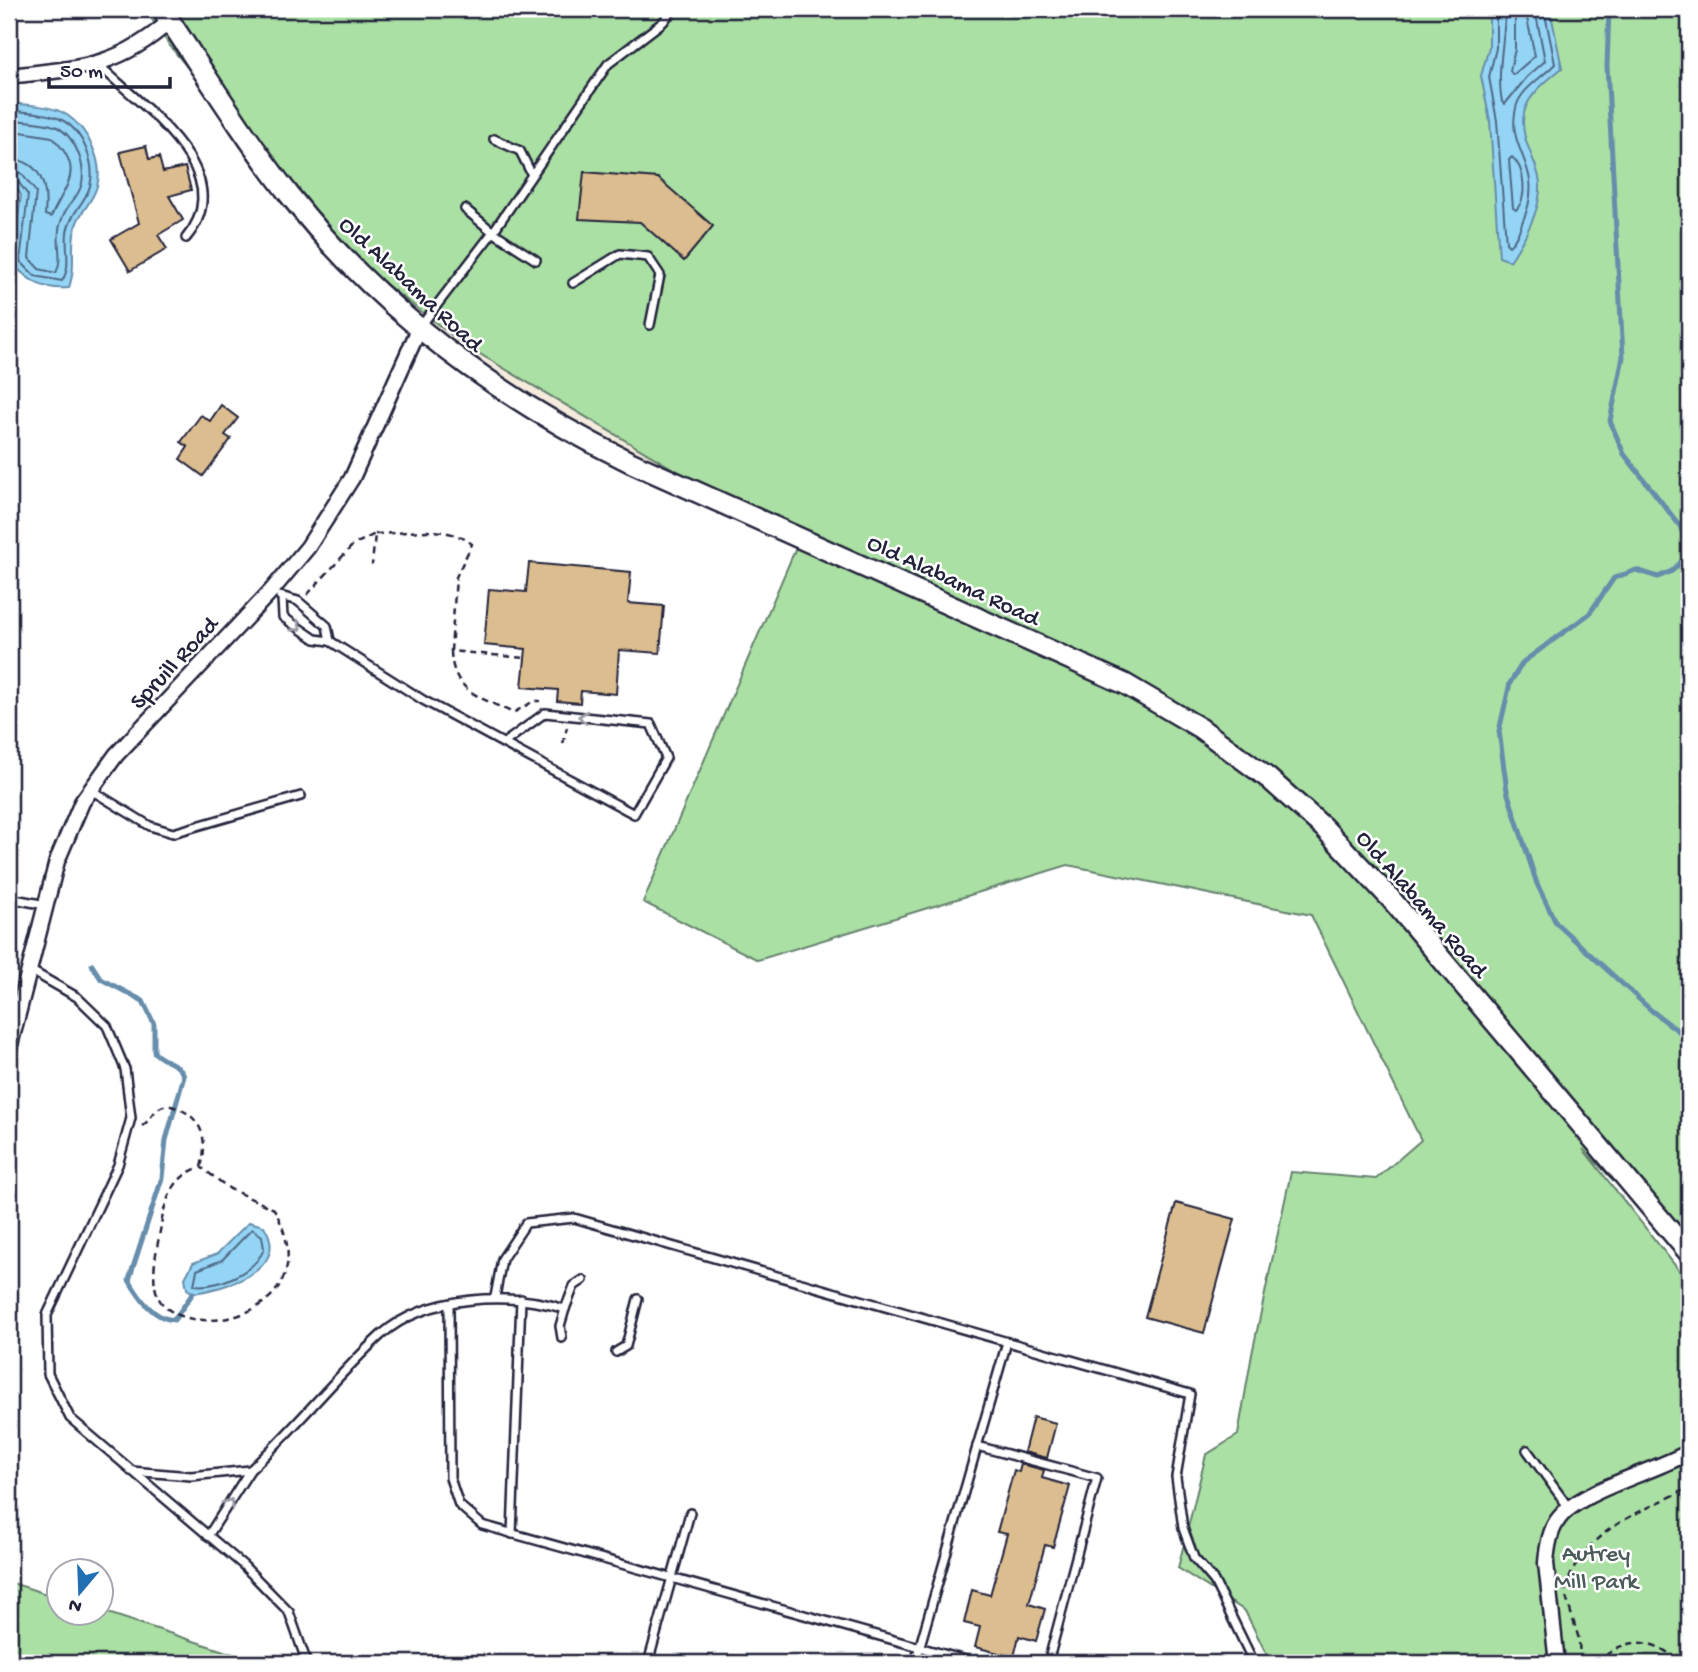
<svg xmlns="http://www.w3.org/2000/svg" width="1698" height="1672" viewBox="0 0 1698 1672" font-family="'Gochi Hand',sans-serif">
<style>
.built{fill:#f4ebdd}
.green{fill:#aae0a3;stroke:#66816f;stroke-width:2}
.water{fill:#94d4f5;stroke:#668dab;stroke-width:2}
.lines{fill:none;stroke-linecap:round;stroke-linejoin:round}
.shore{stroke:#506985;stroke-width:2}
.stream{stroke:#668dab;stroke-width:5}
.building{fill:#dbbd8f;stroke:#22223b;stroke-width:2}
.lane-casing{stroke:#22223b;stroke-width:12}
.street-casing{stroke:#22223b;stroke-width:19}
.secondary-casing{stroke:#22223b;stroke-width:24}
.path{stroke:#22223b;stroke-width:2.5;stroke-dasharray:7 5;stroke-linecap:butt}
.lane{stroke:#fff;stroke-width:7}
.street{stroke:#fff;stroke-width:14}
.secondary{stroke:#fff;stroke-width:19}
.oneway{stroke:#9c9ca7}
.labels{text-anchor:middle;stroke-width:5;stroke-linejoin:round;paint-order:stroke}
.street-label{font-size:24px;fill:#22223b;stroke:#fff}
.park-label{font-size:24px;fill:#4b5b5a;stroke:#fff}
</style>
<rect width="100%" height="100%" fill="#fff"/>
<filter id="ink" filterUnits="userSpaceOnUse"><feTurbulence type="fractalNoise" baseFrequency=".0143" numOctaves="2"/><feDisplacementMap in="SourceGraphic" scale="14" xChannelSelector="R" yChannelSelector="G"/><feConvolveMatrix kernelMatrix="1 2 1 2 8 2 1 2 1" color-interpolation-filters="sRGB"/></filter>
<g filter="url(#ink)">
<polygon class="built" points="320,233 463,344 798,543 587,434 409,331"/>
<g class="green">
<polygon points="145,9 1689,9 1689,1258 1583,1149 1689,1283 1689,1663 1271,1663 1245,1611 1178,1568 1206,1455 1238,1435 1252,1354 1291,1172 1376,1179 1421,1140 1311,915 1068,865 758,960 643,902 798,543 463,344 320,233 170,46"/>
<polygon points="9,1582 59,1598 60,1612 102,1611 236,1655 234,1663 9,1663"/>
</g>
<g class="water">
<path d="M1489 9H1550L1562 68C1533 92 1512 108 1529 149 1533 160 1540 173 1540 185 1541 211 1524 240 1510 261L1499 257 1490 121 1481 76 1489 47Z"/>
<path d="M9 105C24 103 54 106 67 115 88 129 104 162 97 186 92 205 76 214 74 234 71 255 76 266 69 288 42 290 30 282 12 263L21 195 9 178Z"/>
<path d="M249 1222 264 1226C292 1270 224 1289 193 1293L187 1289 185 1278 193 1263 217 1254Z"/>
</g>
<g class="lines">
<g class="shore">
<path d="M1496 9V48L1489 77 1497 121 1506 243 1509 246C1516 241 1519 231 1522 223 1548 166 1505 153 1516 108 1520 89 1543 77 1555 64L1544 9"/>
<path d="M1505 9C1505 41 1496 71 1502 102L1505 104 1527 77 1545 61 1535 9"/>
<polyline points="1515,9 1515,49 1510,71 1513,75 1535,56 1525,9"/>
<path d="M9 111C25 112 47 112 62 120 83 131 96 164 90 186 85 203 73 210 68 228 63 246 73 264 62 281L35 276 20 261 28 195 17 180 9 178"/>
<path d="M9 120C24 121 43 121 57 127 77 138 90 173 78 193 69 208 66 205 60 225 55 241 64 258 56 273L39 269 29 258 36 192 21 173 9 169"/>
<path d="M9 130 52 137C86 171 66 183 51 217L45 215C48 188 42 160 9 159"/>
<path d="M1512 157C1525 168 1528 198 1516 210L1513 208 1509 160Z"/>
<path d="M252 1229 262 1236 264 1249C255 1272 218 1288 194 1285L197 1270 222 1260Z"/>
</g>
<g class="stream">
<polyline points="1609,9 1607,66 1623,357 1610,421 1624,454 1680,526 1687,545 1683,560 1672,571 1658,577 1636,570 1614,578 1589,614 1523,662 1510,683 1499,731 1507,791 1537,884 1556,923 1652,1011 1689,1039"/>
<path d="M92 965 101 979 143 1001 154 1024V1052C163 1063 178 1061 184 1076L166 1140 162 1178 129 1280C139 1297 153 1319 174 1320L193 1293"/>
</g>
</g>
<g class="building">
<polygon points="146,146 149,159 159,157 163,172 185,167 191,190 169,196 183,220 158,235 167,249 130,271 111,239 139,223 120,152"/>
<polygon points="584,172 658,178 713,226 684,261 640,222 579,219"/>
<polygon points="221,405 238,418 225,435 231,439 203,476 180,459 188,447 181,442 201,415 210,421"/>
<polygon points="529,563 631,572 628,603 664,606 660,653 619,650 616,694 581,691 580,703 557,701 558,690 522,687 526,649 484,645 489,589 526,592"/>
<polygon points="1176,1203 1235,1219 1204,1333 1145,1317"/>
<polygon points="1033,1417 1056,1423 1047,1458 1024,1452"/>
<polygon points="1021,1464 1044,1470 1042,1478 1070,1486 1053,1547 1045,1545 1029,1604 1045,1609 1036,1641 1019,1636 1014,1657 975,1647 980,1627 964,1623 972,1590 990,1595 1007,1534 997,1532 1014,1470 1019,1472"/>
</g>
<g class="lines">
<defs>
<g id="lane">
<path d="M98 64C138 104 242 172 186 238"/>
<polyline points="494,139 520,151 531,173"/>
<polyline points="465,209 493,232 536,260"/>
<polyline points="573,283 620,254 648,257 660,275 650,325"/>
<polyline points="420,327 493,232 608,64 663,22 673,9"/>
<polyline points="280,596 298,601 327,626 330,641"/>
<polyline points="282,598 283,617 315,639 330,641 423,700 634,814 666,758 651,724 545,713 504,743"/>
<polyline points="91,790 150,826 173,833 301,796"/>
<polyline points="9,898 46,905"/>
<polyline points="30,970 77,997 107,1026 125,1069 131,1118 118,1165 47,1315 48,1374 70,1418 243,1565 289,1612 307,1663"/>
<polyline points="495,1297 502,1259 526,1223 574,1218 1190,1394 1176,1477 1183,1528 1194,1558 1214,1581 1254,1663"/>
<polyline points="449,1305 450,1478 459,1505 482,1525 976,1663"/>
<polyline points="565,1309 574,1286 583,1280"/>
<polyline points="616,1352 626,1346 638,1299"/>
<polyline points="977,1446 1097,1478 1049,1659 1044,1663"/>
<polyline points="1527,1450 1569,1508"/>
<path d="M131 1471 191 1476 250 1470C296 1428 335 1377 381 1335 428 1294 509 1292 565 1309L560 1326 562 1338"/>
<polyline points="512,1534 521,1299"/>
<polyline points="208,1536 250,1470"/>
<polyline points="648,1663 690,1513"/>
<polyline points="915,1663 1007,1342"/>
</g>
<g id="street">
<path d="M9 76C77 68 116 69 170 21"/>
<polyline points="9,1049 57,861 82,802 116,755 272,590 308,547 352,478 419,329"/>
<path d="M1557 1663 1546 1563C1547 1549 1549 1533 1557 1521 1576 1491 1655 1472 1689 1452"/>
</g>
<path id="secondary" d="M162 9C204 72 244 137 291 197 382 313 499 398 630 462L1125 684 1200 728 1268 778 1323 827 1391 899 1689 1253"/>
</defs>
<use href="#lane" class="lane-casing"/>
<use href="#street" class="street-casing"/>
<use href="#secondary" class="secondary-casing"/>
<g class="path">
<path d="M375 534C405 534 447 523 472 544L456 577 451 651 525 658"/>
<polyline points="307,595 353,545 375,534 372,565"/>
<path d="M451 651C452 692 481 697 513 713L534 701H540"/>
<polyline points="563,744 567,727"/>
<path d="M142 1126C150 1121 153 1111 161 1107 167 1104 172 1106 177 1108 203 1118 208 1141 201 1167 174 1175 165 1199 161 1225 158 1245 150 1274 157 1294 174 1347 335 1320 274 1209L230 1189 201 1167"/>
<path d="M1565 1591C1582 1530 1637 1514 1689 1488"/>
<polyline points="1566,1597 1579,1639 1580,1663"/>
<path d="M1597 1663C1624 1636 1653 1636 1680 1663"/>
</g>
<use href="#lane" class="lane"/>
<use href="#street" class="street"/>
<use href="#secondary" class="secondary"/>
</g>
<defs><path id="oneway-chevron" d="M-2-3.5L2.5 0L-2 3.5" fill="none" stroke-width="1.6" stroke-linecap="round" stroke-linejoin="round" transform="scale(1.75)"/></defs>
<g class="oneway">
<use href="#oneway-chevron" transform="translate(297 627) rotate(35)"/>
<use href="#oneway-chevron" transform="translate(583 717) rotate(-174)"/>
<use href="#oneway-chevron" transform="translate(229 1503) rotate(-57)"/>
</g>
</g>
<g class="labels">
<g class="street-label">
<text transform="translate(412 283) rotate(43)" y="8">Old Alabama Road</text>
<text transform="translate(954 579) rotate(25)" y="8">Old Alabama Road</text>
<text transform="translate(173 662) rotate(-47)" y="8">Spruill Road</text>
<text transform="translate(1423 903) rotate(49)" y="8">Old Alabama Road</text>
</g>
<g class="park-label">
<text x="1596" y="1560">Autrey<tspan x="1596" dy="28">Mill Park</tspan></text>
</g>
</g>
<rect width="1698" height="1672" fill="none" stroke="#fff" stroke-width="35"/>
<rect x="18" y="18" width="1663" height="1637" fill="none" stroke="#22223b" stroke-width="2.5" filter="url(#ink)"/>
<g transform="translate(80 1592) rotate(199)"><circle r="33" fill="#ffffff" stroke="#a7a7b1" stroke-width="2"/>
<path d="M0-5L12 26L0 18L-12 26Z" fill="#1f6fb2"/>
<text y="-10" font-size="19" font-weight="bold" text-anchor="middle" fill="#22223b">N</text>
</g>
<path d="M49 77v10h121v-10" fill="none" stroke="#22223b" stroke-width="3.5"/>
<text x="60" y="77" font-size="21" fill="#22223b" stroke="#ffffff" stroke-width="5" paint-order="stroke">50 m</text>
</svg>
